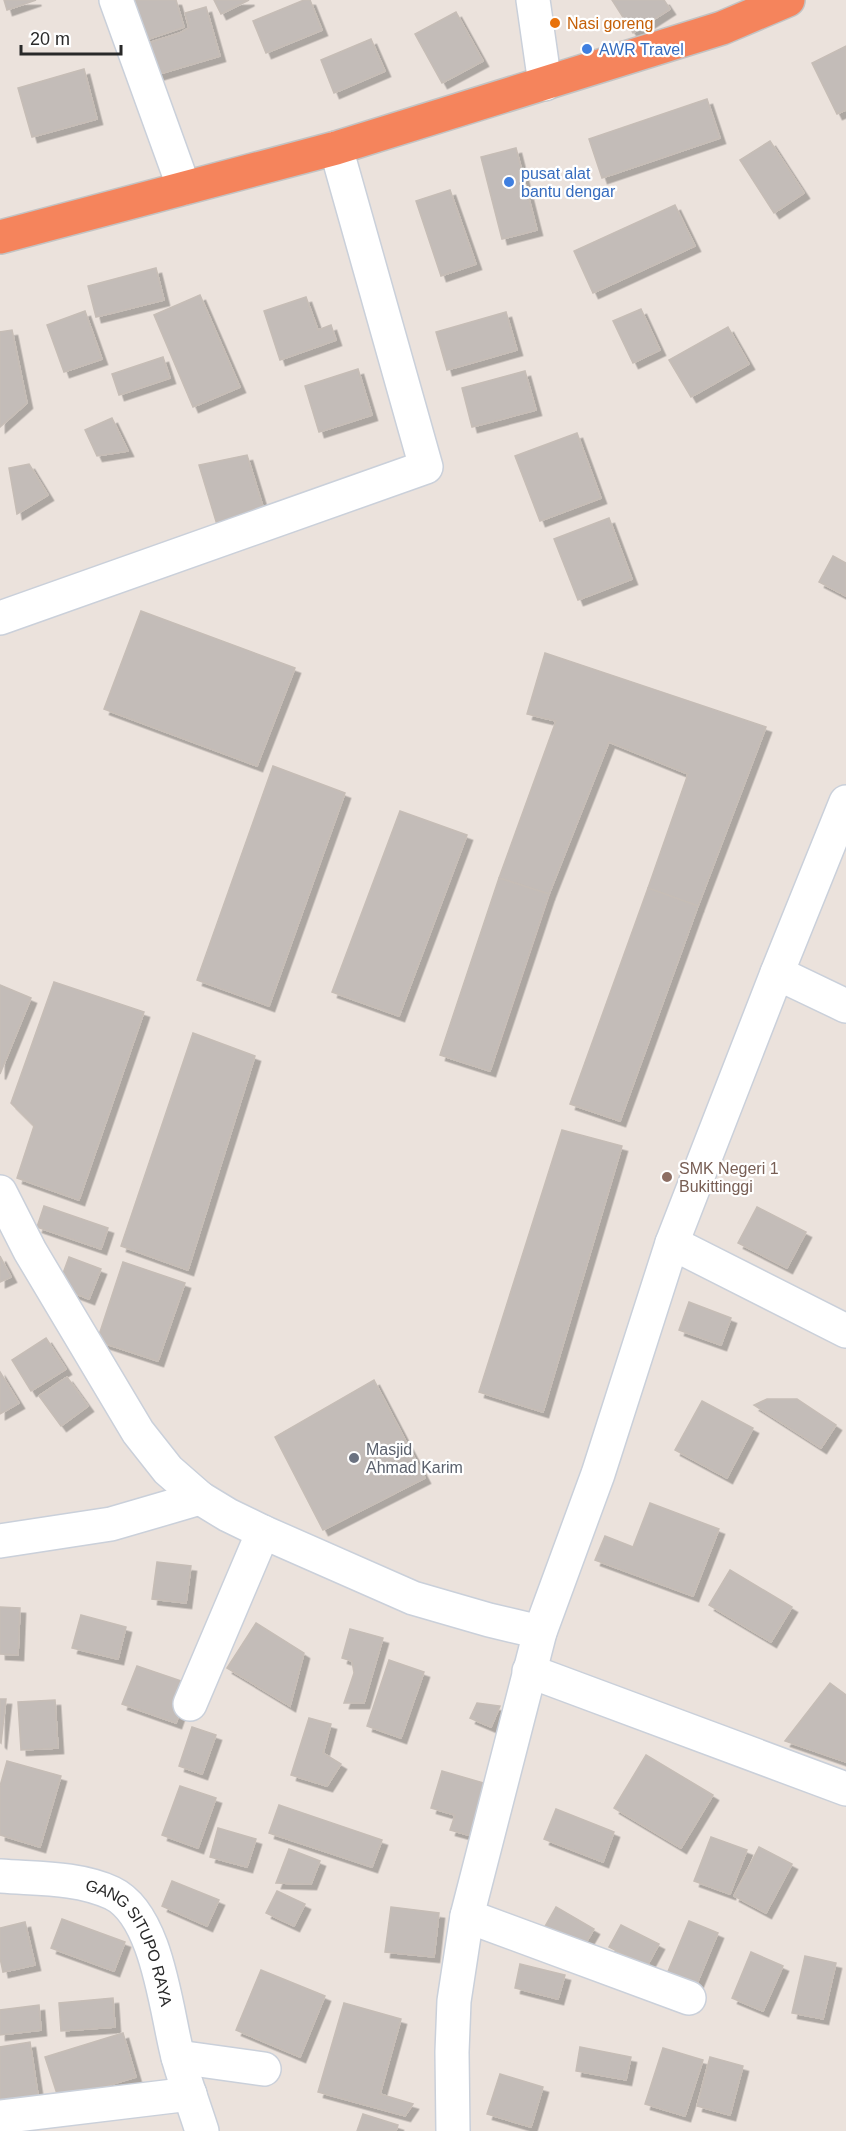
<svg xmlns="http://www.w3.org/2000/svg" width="846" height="2131" viewBox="0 0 846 2131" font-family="Arial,sans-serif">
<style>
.building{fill:#c3bcb8;stroke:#c6bdb6;stroke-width:1.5;filter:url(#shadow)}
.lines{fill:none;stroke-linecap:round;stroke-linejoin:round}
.minor-casing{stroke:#cad0da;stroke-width:36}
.highway-casing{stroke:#c3c3c3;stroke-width:36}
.minor{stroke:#fff;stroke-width:33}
.highway{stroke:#f5845c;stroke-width:33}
.food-dot{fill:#e8710a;stroke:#fff;stroke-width:2}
.shop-dot{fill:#3f7fe0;stroke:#fff;stroke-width:2}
.education-dot{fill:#8d6e63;stroke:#fff;stroke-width:2}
.worship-dot{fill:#6b7280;stroke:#fff;stroke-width:2}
.labels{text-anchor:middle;stroke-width:4.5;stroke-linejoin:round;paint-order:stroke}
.food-label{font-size:16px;fill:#c56008;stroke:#fff;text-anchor:start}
.shop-label{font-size:16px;fill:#366cbe;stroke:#fff;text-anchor:start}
.education-label{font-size:16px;fill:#785e54;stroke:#fff;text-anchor:start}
.worship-label{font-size:16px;fill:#5b616d;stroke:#fff;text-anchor:start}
.street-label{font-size:16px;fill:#292929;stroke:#fff}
</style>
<defs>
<filter id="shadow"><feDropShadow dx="5.5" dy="5.5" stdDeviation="0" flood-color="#0004"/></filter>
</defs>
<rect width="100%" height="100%" fill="#ebe2dc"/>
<g class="building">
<polygon points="4,0 36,0 7,10"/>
<polygon points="122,0 176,0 184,27 137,43"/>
<polygon points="214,0 249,0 221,14"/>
<polygon points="304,0 310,0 322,30 266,53 253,21"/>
<polygon points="612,0 664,0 670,9 633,33"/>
<polygon points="206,7 220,56 149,77 139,46 180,33 189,28 185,13"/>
<polygon points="456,12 483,61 442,83 415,34"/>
<polygon points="371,39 385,71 334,93 321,60"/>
<polygon points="846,46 846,110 837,114 812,63"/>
<polygon points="84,69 97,119 32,137 18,88"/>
<polygon points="707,99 720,138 602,178 589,139"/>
<polygon points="770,141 804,193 774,213 740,160"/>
<polygon points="516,148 537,230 502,239 481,157"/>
<polygon points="450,190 476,264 441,276 416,201"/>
<polygon points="675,205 695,246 593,293 574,251"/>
<polygon points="156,268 164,300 96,317 88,286"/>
<polygon points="200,295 240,387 193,407 154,315"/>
<polygon points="306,297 318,330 331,325 336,340 280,360 264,311"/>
<polygon points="641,309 660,350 633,363 613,321"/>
<polygon points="85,311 102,359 64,372 47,325"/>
<polygon points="506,312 517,350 447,370 436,332"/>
<polygon points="728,327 749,364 691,397 669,360"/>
<polygon points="12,330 27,403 0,427 0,332"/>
<polygon points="163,357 170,378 119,395 112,374"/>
<polygon points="358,369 372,415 319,432 305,386"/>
<polygon points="525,371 536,410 472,427 462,388"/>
<polygon points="112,418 128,451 97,456 85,430"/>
<polygon points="577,433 601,498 540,521 515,456"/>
<polygon points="247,455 264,510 218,528 199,465"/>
<polygon points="29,464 48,495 17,514 9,468"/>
<polygon points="609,518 632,579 578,600 554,539"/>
<polygon points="833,556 846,563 846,596 819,582"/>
<polygon points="141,611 295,668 257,766 104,709"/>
<polygon points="545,653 766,727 698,906 648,888 688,774 609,742 549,894 499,878 556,721 527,714"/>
<polygon points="273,766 345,793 269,1006 197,980"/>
<polygon points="400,811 467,835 399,1016 332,992"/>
<polygon points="499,878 549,894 490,1071 440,1055"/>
<polygon points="648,888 698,906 620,1121 570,1104"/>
<polygon points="54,982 144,1012 79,1200 17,1178 34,1126 11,1103"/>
<polygon points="0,985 31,998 0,1074"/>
<polygon points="193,1033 255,1056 188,1270 121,1246"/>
<polygon points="562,1130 622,1146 543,1412 479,1392"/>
<polygon points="44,1206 108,1228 101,1249 37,1227"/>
<polygon points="757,1207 806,1232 787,1268 738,1243"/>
<polygon points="0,1256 11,1277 0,1282"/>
<polygon points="69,1257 101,1269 89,1299 58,1287"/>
<polygon points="123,1262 185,1283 158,1361 97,1341"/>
<polygon points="689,1302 731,1318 721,1345 679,1330"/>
<polygon points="46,1338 66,1369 31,1391 12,1360"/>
<polygon points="0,1372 19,1403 0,1414"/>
<polygon points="67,1377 88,1406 61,1426 39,1396"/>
<polygon points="374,1380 425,1478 323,1530 275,1437"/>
<polygon points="767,1399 797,1399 836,1425 821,1448 754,1405"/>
<polygon points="702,1401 753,1428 727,1478 675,1450"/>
<polygon points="650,1503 719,1529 693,1596 595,1560 605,1536 633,1547"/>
<polygon points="157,1562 191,1566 186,1603 152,1599"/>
<polygon points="730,1570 792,1607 771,1642 709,1605"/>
<polygon points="0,1607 20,1608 18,1655 0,1654"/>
<polygon points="81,1615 126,1627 118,1659 72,1648"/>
<polygon points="256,1623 304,1653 290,1706 227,1668"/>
<polygon points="350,1629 383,1638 364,1703 344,1703 354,1673 352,1661 342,1658"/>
<polygon points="389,1660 424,1672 401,1738 367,1726"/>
<polygon points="137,1666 190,1684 176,1723 122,1704"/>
<polygon points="830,1683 846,1695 846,1762 785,1741"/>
<polygon points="0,1699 6,1699 1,1743 0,1742"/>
<polygon points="55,1700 58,1748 21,1750 18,1702"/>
<polygon points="477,1703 500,1706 491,1727 470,1718"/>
<polygon points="309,1718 331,1724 323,1753 341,1764 327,1786 291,1775"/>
<polygon points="192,1727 216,1735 202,1774 179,1766"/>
<polygon points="646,1755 713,1795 681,1848 614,1808"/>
<polygon points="7,1761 61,1776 40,1847 0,1835 0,1786"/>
<polygon points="442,1771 487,1784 472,1836 450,1830 455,1815 431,1808"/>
<polygon points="180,1786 216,1798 198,1848 162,1835"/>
<polygon points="279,1805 382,1840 372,1867 269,1833"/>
<polygon points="556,1809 614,1832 603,1862 544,1839"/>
<polygon points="218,1828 256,1839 247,1867 210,1857"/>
<polygon points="711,1837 747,1850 730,1894 694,1881"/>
<polygon points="759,1847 792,1864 766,1913 734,1896"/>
<polygon points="289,1849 320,1861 311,1884 276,1883"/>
<polygon points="172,1881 219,1900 207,1926 162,1906"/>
<polygon points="277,1891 305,1904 294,1926 266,1913"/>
<polygon points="391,1907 439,1913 434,1957 385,1952"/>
<polygon points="556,1907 594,1929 581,1951 543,1930"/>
<polygon points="62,1919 125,1942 114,1971 51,1948"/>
<polygon points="689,1921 718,1933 693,1993 664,1981"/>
<polygon points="25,1922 35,1965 3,1972 0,1958 0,1928"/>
<polygon points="621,1925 659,1944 647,1966 609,1947"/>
<polygon points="751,1952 783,1966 763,2011 732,1998"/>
<polygon points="805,1956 836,1963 823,2019 792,2013"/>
<polygon points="520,1964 565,1975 558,1999 515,1988"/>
<polygon points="261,1970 325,1996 300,2057 236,2030"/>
<polygon points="113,1998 115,2027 61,2031 59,2003"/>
<polygon points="344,2003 401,2019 380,2094 413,2104 405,2116 318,2092"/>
<polygon points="39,2005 41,2030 0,2035 0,2010"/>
<polygon points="123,2033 136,2077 59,2100 45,2057"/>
<polygon points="30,2042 38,2095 0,2102 0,2047"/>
<polygon points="580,2047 631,2057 626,2080 576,2071"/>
<polygon points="663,2048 703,2060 685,2116 645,2104"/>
<polygon points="710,2057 743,2066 730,2115 697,2106"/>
<polygon points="500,2074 543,2087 531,2127 487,2114"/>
<polygon points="363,2114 398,2125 396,2131 357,2131"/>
</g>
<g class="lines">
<defs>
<g id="minor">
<polyline points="116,0 184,188"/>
<polyline points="533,0 545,84"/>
<polyline points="0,618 426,467 336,148"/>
<polyline points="777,973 846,1006"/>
<polyline points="0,1192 30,1251 138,1432 168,1470 200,1498 228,1515 263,1532 413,1598 489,1620 540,1632"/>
<polyline points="672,1243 846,1331"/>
<polyline points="0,1541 111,1524 200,1498"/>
<polyline points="529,1671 846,1789"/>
<polyline points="190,1704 263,1532"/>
<path id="s1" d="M0 1876C37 1879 77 1877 112 1893 158 1915 166 2012 178 2057 185 2082 194 2106 202 2131"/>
<polyline points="467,1916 689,1998"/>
<polyline points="178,2057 264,2069"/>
<polyline points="0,2117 190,2094"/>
<polyline points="453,2131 452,2052 454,2001 467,1916 540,1632 598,1474 672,1243 777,973 846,802"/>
</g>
<polyline id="highway" points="0,237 336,148 722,28 788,0"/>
</defs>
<use href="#minor" class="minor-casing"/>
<use href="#highway" class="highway-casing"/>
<use href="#minor" class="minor"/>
<use href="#highway" class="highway"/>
</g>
<circle class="food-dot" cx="555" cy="23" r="6"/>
<g class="shop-dot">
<circle cx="587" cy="49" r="6"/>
<circle cx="509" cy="182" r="6"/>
</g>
<circle class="education-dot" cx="667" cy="1177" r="6"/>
<circle class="worship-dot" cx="354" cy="1458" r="6"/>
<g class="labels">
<g class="food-label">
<text x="567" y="29">Nasi goreng</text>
</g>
<g class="shop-label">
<text x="599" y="55">AWR Travel</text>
<text x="521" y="179">pusat alat<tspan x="521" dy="18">bantu dengar</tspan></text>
</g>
<g class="education-label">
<text x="679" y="1174">SMK Negeri 1<tspan x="679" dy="18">Bukittinggi</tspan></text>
</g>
<g class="worship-label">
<text x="366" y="1455">Masjid<tspan x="366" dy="18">Ahmad Karim</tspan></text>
</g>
<g class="street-label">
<text dy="6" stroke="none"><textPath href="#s1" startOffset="165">GANG SITUPO RAYA</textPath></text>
</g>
</g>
<path d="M21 45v9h100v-9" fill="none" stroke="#292929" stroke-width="3"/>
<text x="30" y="45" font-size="18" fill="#292929" stroke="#ffffff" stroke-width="4.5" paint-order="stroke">20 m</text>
</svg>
